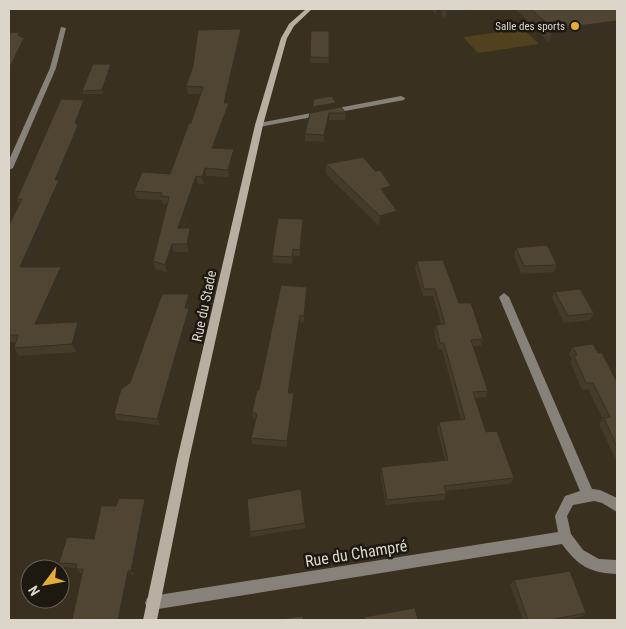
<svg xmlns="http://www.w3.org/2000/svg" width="626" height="629" viewBox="0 0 626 629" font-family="'Roboto Condensed',sans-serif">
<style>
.green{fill:#52411f}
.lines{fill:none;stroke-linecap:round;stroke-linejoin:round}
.street{fill:#878279;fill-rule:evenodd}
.secondary{fill:#b7afa1;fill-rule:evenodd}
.wall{fill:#443b2b}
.shaded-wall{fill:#373023}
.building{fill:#4f4532;stroke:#373023}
.poi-dot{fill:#e5ad35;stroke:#1d1911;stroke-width:2}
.labels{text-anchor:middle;stroke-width:5;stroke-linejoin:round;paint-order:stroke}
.far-poi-label{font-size:11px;fill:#dbd5ca;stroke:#1d1911;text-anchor:end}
.street-label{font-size:14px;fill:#dbd5ca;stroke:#1d1911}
.near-street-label{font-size:16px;fill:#dbd5ca;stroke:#1d1911}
</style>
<rect width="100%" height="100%" fill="#3a301f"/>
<polygon class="green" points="523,29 539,44 478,53 463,37"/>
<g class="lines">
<g class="street">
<polygon points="61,27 66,28 56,68 13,168 9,170 9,160 50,68"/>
<polygon points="401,96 405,98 404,100 259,127 255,125 259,123"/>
<path d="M504 293 509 297 592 489 600 490 617 498V512L602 503 594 501 573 505 567 516 571 534 583 550 599 559 617 560V574C590 573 578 566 562 544L152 610 147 608 145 603 147 598 152 596 558 532 555 516 565 496 580 491 499 297Z"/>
</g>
<polygon class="secondary" points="306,9 312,9 294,26 287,38 263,125 189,460 157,620 143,620 177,460 255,125 281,38 289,24"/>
</g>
<g class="wall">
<polygon points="431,9 485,9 467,11 466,17 445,19 441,14 436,15"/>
<polygon points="515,9 617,9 549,42"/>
<polygon points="241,29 241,37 226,103 229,103 230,111 216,148 235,157 229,177 206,176 204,184 198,184 183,228 192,235 189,252 174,252 167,272 155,269 153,261 167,204 163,204 162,200 137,199 134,191 170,174 191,123 201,94 188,94 186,86"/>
<polygon points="311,31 329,31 329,63 310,63"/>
<polygon points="112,67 103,94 83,94 82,91"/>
<polygon points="87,108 79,129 81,133 77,144 61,185 62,189 28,267 61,267 65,275 44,324 78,322 82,331 76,352 19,356 14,348 15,343 9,342 9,225 19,204 17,199"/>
<polygon points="310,113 346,113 345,120 329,120 324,142 305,141 305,134"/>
<polygon points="326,164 375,171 391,186 390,196 387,197 397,211 395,221 379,226 326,174"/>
<polygon points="303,226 300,256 293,256 292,264 273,263 272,256"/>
<polygon points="516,248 557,265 554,272 521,274 514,255"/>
<polygon points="417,261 459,303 483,339 481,346 473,346 488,391 486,397 475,398 486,432 514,478 510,484 445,491 446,494 444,500 386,505 380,472 381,467 445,460 437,428 439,422 461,420 442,349 438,349 434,331 436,325 441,324 433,296 423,296 415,268"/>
<polygon points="307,287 307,294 304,323 300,322 289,393 294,399 287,447 252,444 251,438 256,419 253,418 252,412 259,390"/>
<polygon points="555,292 594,313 590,320 564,323 552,298"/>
<polygon points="191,301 189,308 190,315 160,425 117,420 114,414 130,383"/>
<polygon points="573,347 598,353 617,382 617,462 599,424 603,419 588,389 582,390 570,362 572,359 569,354"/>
<polygon points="148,505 135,575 132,575 123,620 72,620 83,573 80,573 76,569 76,568 64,567 59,563 94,539 116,506"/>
<polygon points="305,523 305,528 251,537 250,532"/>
<polygon points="514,580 586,613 581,617 563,620 523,620 510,585"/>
</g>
<g class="shaded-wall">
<polygon points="437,9 442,9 441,14 436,15"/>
<polygon points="447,9 485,9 467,11 466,17 445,19"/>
<polygon points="617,21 617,33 549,42 553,29"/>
<polygon points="241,29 241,37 224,111 224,103"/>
<polygon points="24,38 26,45 11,76 13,80 9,88 9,69"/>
<polygon points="111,64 112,67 103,94 102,90"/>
<polygon points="84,100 87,108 79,129 81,133 77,144 61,185 62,189 24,276 20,267 55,180 75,123"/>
<polygon points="229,103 230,111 214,156 212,148"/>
<polygon points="336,103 336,106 312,111 312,107"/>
<polygon points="329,113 329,120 324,142 324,135"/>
<polygon points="234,149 235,157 229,177 228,170"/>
<polygon points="205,168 206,176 204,184 202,177"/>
<polygon points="196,176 198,184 180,235 178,228"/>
<polygon points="391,186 390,196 380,199 381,189"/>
<polygon points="397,211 395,221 379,226 380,216"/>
<polygon points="303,219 303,226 300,256 300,250"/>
<polygon points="190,228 192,235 189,252 187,244"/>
<polygon points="172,244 174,252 167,272 165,265"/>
<polygon points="61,267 65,275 40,333 35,324"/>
<polygon points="307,287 307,294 304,323 304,316"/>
<polygon points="189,294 191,301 187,315 185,308"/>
<polygon points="189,308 190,315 160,425 157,419"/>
<polygon points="300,315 300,322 288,399 288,393"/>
<polygon points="78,322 82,331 76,352 72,344"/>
<polygon points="294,393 294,399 287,447 287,441"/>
<polygon points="145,499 148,505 135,575 131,571"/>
<polygon points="128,571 132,575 123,620 118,620"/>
</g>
<g class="building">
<polygon points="531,9 617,9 617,21 553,29"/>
<polygon points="241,29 224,103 229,103 212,148 234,149 228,170 205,168 202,177 196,176 178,228 190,228 187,244 172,244 165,265 153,261 169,197 161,196 162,193 134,191 142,172 170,174 189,123 191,123 203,87 186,86 193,66 198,30"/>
<polygon points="311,31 329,31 329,58 310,57"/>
<polygon points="19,32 18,35 24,38 9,69 9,33"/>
<polygon points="93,64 111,64 102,90 82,91"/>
<polygon points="332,96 336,103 312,107 314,99"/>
<polygon points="61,99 84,100 75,123 78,125 74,135 55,180 59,180 20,267 61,267 35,324 78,322 72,344 14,348 18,335 9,335 9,225 22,199 17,199"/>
<polygon points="341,107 346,113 329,113 324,135 305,134 310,113"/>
<polygon points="363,157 375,171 380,170 391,186 381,189 397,211 380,216 326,164"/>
<polygon points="278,218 303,219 300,250 293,249 292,257 272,256"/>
<polygon points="547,245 557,265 524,266 516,248"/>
<polygon points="443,260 459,303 471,303 483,339 471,340 488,391 473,392 486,432 497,431 514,478 444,486 446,494 387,500 381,467 448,460 439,422 465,419 444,343 440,343 436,325 445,324 435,289 424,289 417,261"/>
<polygon points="281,285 307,287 304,316 300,315 288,393 294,393 287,441 251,438 257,414 252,412 257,390 259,390"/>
<polygon points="580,289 594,313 568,316 555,292"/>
<polygon points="162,294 189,294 185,308 189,308 157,419 114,414 121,389 130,383"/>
<polygon points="593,344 598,353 602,353 617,382 617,447 604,418 610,417 593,383 586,383 574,356 577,355 573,347"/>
<polygon points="301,489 305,523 250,532 247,499"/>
<polygon points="119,498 145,499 131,571 128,571 118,620 72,620 83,569 76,569 77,564 59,563 67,537 94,539 101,506 116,506"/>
<polygon points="570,571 586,613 549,620 528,620 514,580"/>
<polygon points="415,608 418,620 365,620 364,617"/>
<polygon points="303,616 304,620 272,620"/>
</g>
<circle class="poi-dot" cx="575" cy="26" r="5"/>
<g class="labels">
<g class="far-poi-label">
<text x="565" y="30">Salle des sports</text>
</g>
<g class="street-label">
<text transform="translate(204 306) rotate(-78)" y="5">Rue du Stade</text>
</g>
<g class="near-street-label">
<text transform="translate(356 553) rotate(-9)" y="6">Rue du Champré</text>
</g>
</g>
<rect width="626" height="629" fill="none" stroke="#dbd5ca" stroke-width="20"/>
<g transform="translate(45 584) rotate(238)"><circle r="24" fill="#1d1911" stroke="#69645b"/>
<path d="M0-4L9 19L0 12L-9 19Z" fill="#e5ad35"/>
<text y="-8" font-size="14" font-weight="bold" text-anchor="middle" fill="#dbd5ca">N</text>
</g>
</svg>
